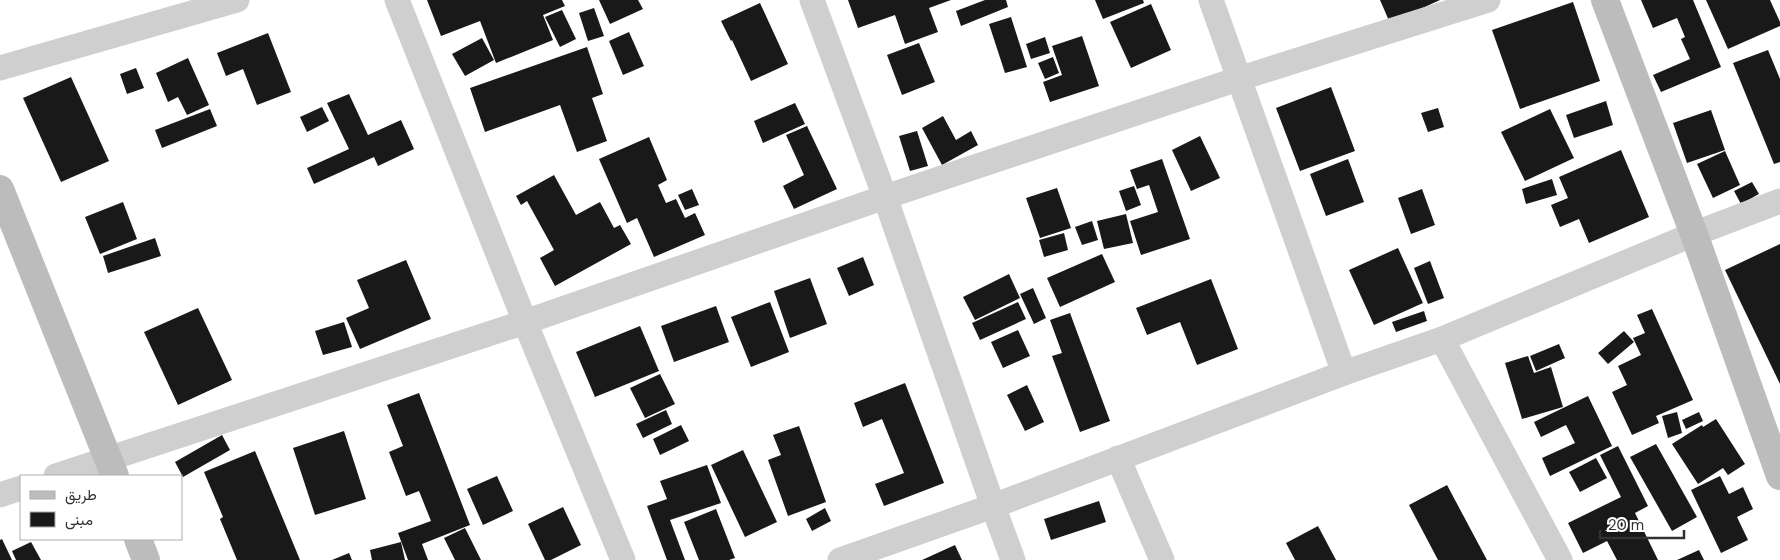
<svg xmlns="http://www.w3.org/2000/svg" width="1780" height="560" viewBox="0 0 1780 560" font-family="'DM Sans',Vazirmatn,sans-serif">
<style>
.building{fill:#191919}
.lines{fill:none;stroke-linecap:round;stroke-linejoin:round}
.street{stroke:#cfcfcf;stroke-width:25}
.secondary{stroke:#bcbcbc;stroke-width:28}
</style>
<rect width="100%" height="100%" fill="#fff"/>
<g class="building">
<polygon points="427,0 562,0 565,6 543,15 553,40 496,63 480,21 441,36"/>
<polygon points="599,0 638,0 643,9 610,24"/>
<polygon points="848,0 951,0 929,8 938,32 905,44 895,15 858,28"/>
<polygon points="985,0 1006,0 1008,7 961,26 956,11"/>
<polygon points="1095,0 1143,0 1144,3 1103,19"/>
<polygon points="1380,0 1440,0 1390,23"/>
<polygon points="1641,0 1693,0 1721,67 1661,92 1653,75 1690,59 1681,39 1685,37 1677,18 1653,28"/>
<polygon points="1706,0 1770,0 1780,22 1780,26 1728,49"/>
<polygon points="1573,2 1600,81 1520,109 1492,30"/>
<polygon points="760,3 788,64 751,81 732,40 731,41 721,21"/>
<polygon points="1151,4 1171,50 1131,68 1110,22"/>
<polygon points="594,8 604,36 588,41 579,13"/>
<polygon points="562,10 576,39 560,47 545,17"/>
<polygon points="1011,17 1027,67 1005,73 989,24"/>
<polygon points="629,32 644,66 623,75 609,41"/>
<polygon points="268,33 291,92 257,105 243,69 226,76 217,53"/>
<polygon points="1082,36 1099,86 1050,102 1043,82 1062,75 1052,46"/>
<polygon points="1045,37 1050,53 1031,59 1026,44"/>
<polygon points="482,38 494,60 465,76 452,54"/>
<polygon points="919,43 935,82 902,95 887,55"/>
<polygon points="587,47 603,94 592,98 607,141 577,152 560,105 485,132 470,88"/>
<polygon points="1768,50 1780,79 1780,162 1774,164 1733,63"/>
<polygon points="1053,57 1059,73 1045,79 1038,63"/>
<polygon points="188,58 209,105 187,115 178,97 168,102 156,73"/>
<polygon points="136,68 144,88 127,94 120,74"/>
<polygon points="71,77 109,161 61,182 23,98"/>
<polygon points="1331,87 1355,151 1300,171 1276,108"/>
<polygon points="349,94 368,135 401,120 414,149 378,166 374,157 314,184 307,168 349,149 327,103"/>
<polygon points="1606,101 1613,125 1574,138 1566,115"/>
<polygon points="795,103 805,124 763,143 754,121"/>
<polygon points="322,107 329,121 307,132 300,117"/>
<polygon points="1438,108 1444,127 1428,132 1421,113"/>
<polygon points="210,109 217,126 162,148 155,130"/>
<polygon points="1550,109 1574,158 1525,181 1501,132"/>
<polygon points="1711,110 1725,150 1687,163 1673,123"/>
<polygon points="943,116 956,140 971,131 978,145 942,165 922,128"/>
<polygon points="807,126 837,189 794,209 783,186 804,175 786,135"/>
<polygon points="917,131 928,166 910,171 899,136"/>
<polygon points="1200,136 1220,178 1191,191 1172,150"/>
<polygon points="649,137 667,180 658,185 666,203 676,199 685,218 695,213 705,235 654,257 637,218 627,223 599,159"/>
<polygon points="1621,150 1649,217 1589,243 1579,219 1560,227 1551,205 1568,198 1559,177"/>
<polygon points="1725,151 1740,185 1713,198 1697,164"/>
<polygon points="1162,159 1190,239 1141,255 1130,221 1158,212 1149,185 1137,189 1130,170"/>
<polygon points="1348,159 1364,202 1326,216 1310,174"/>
<polygon points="554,175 576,215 600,202 614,228 620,225 631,244 555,286 540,258 554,250 527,201 521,205 516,196"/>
<polygon points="1552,179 1557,195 1526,204 1522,189"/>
<polygon points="1752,182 1759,194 1741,204 1734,191"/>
<polygon points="1134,186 1141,205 1126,211 1119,191"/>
<polygon points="1057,188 1071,228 1040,238 1026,198"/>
<polygon points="692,189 699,205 685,210 678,195"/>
<polygon points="1422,189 1435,225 1411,234 1398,198"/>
<polygon points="123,202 137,239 100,254 85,217"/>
<polygon points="1126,214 1133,243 1104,249 1097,221"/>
<polygon points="1092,221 1098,240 1082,245 1075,227"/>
<polygon points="1064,233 1068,250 1044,257 1039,240"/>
<polygon points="155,238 161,256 108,273 103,256"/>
<polygon points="1780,244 1780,384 1725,270"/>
<polygon points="1398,248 1423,303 1374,325 1349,270"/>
<polygon points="1102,254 1115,282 1060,307 1047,278"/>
<polygon points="863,257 874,285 849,296 837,268"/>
<polygon points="406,260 431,319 360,349 346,318 369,308 357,280"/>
<polygon points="1430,261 1444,298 1428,304 1414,268"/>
<polygon points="1009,274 1020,298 975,320 963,297"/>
<polygon points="810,278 827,324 790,338 774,291"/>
<polygon points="1211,279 1238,349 1197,365 1180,322 1147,335 1136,308"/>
<polygon points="1033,288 1046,318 1034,324 1020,294"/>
<polygon points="770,302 789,352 751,367 731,317"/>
<polygon points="1018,302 1026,319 980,340 972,323"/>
<polygon points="716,306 729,342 674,362 661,326"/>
<polygon points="198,308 232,380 178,405 144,332"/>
<polygon points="1652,309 1693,400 1656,416 1659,423 1632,435 1612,392 1627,385 1618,366 1641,355 1633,338 1645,333 1637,315"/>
<polygon points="1424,311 1427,321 1396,332 1392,322"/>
<polygon points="1070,313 1110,421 1080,432 1052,356 1062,353 1050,320"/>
<polygon points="344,322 352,347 323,355 315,331"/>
<polygon points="640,326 659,371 595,397 576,352"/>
<polygon points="1018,330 1030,356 1003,368 991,342"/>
<polygon points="1624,331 1634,342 1608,364 1598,353"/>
<polygon points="1559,344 1565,358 1536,371 1530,356"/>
<polygon points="1528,356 1534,373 1551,367 1563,407 1522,419 1505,363"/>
<polygon points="660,374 675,404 645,418 630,388"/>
<polygon points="905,383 944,483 884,506 875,484 904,473 882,419 863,427 854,403"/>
<polygon points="1027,385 1044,422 1025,431 1007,395"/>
<polygon points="419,393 470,525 422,544 428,560 408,560 398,533 431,521 419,491 406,496 389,452 403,446 387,405"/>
<polygon points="1588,396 1612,446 1550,476 1542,458 1575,443 1566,425 1541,437 1534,422"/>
<polygon points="666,410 672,424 643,438 636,424"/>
<polygon points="1677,412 1682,433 1668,438 1662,416"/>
<polygon points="1699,412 1703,421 1686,429 1682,420"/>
<polygon points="1716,419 1745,464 1728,475 1723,468 1698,484 1672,444 1702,425 1703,427"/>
<polygon points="681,425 689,441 660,455 653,439"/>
<polygon points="799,426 826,502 788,516 768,460 781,455 773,435"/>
<polygon points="344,431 366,499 315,515 293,448"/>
<polygon points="222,435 230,450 183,477 175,462"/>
<polygon points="1656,444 1697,517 1672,531 1630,457"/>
<polygon points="1618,446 1648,506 1635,513 1658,560 1617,560 1607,541 1583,553 1568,523 1621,497 1600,455"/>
<polygon points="743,450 777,522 745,537 711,465"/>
<polygon points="255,451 300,560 237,560 220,519 223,517 204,472"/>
<polygon points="1596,458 1607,478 1580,492 1569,472"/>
<polygon points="707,465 721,503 670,520 685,560 667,560 647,506 667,499 660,481"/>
<polygon points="497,476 513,511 483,525 467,489"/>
<polygon points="1720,476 1729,494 1743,487 1753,509 1737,517 1748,540 1721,553 1691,490"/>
<polygon points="1447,485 1487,560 1438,560 1409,505"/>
<polygon points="1099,501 1106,522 1051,540 1044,519"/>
<polygon points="563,507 581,545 551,560 545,560 528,524"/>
<polygon points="825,508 831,521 812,531 806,519"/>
<polygon points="716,509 735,558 729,560 699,560 684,522"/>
<polygon points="1318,526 1336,560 1295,560 1286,543"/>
<polygon points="465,528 481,560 455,560 444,538"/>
<polygon points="2,539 12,560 0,560 0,540"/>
<polygon points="31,542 41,560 16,560 12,551"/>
<polygon points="401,542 405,560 372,560 370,550"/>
<polygon points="955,545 962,560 922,560"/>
<polygon points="1699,550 1704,560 1677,560"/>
<polygon points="349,553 352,560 332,560"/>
</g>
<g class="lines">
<g class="street">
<polyline points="397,0 525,322 623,560"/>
<polyline points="812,0 885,197 993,506 840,560"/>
<polyline points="1211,0 1344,373"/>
<polyline points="0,68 237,0"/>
<polyline points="1442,339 1560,560"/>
<polyline points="1118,458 1162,560"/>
<polyline points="56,476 525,322 885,197 1238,79 1488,0"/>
<polyline points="0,495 21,488"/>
<polyline points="1013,560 993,506 1344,373 1442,339 1694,234 1780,201"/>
</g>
<g class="secondary">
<polyline points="1605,0 1694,234 1780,476"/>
<polyline points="0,189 115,476"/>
<polyline points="138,539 146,560"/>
</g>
</g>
<rect x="20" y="475" width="162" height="65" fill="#ffffff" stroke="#adadad"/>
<rect x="30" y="491" width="25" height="8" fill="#bcbcbc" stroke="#adadad"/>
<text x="65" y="500" font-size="15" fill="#323232">طريق</text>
<rect x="30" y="512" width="25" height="15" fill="#191919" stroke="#adadad"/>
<text x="65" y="525" font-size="15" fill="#323232">مبنى</text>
<path d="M1600 530v8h84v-8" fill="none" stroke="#323232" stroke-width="2.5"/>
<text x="1608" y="530" font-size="15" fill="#323232" stroke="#ffffff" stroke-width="4" paint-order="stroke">20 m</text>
</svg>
